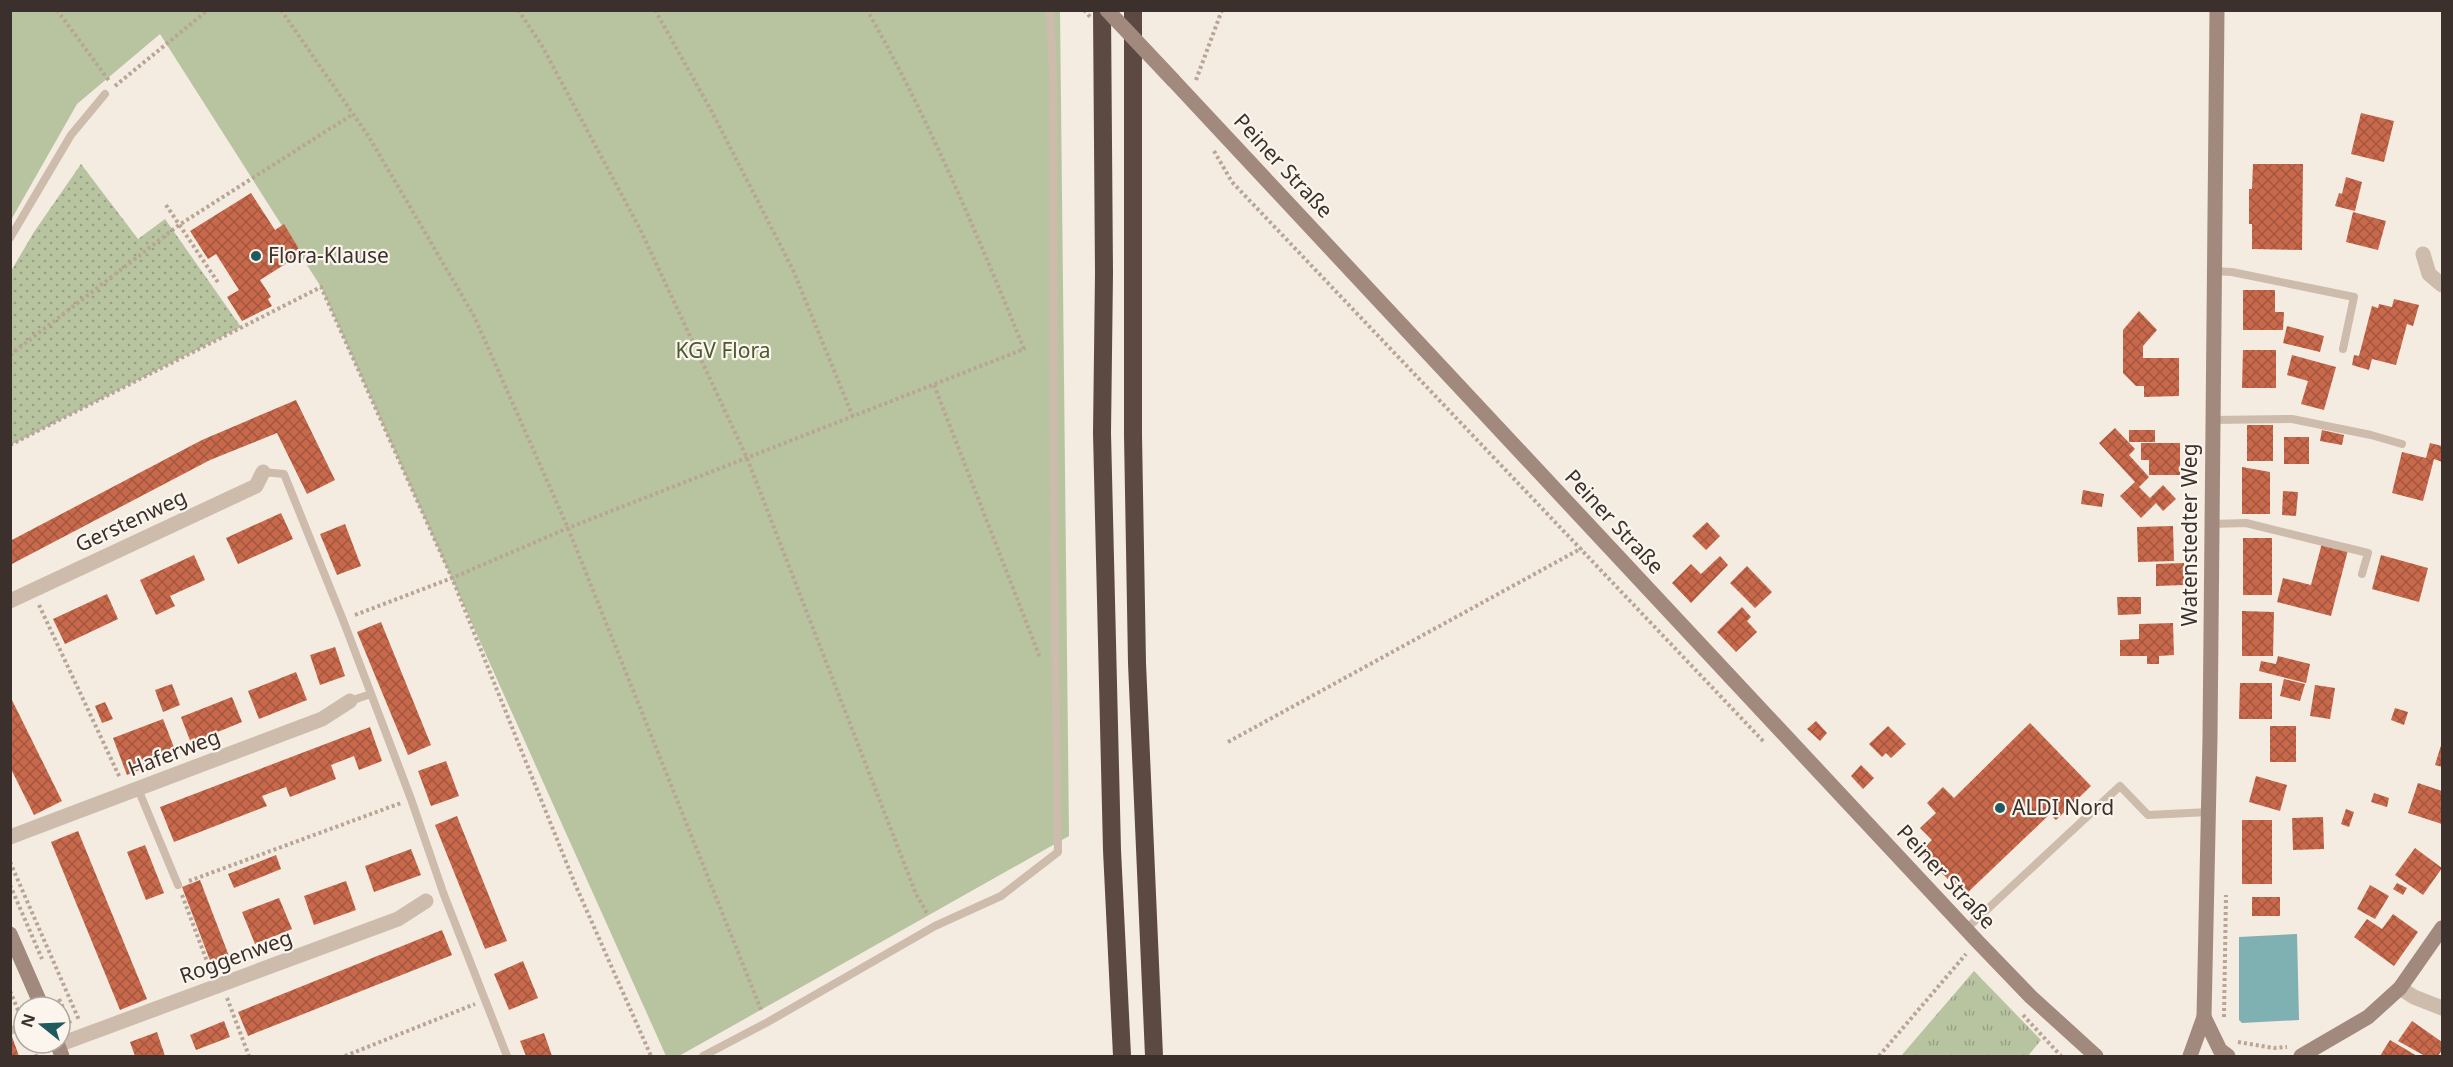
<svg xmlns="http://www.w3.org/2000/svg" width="2453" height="1067" viewBox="0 0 2453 1067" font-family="'Noto Sans',sans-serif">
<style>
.grass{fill:url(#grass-tufts)}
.park{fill:url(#park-dots)}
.garden{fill:#b8c4a0}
.water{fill:#7fb0b2}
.building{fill:url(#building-cross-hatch)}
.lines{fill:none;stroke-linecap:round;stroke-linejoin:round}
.path{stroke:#b9a596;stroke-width:4;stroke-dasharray:3 3;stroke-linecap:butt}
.lane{stroke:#cdbbac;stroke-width:8}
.street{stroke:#cdbbac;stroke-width:15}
.secondary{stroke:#a18a7d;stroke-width:15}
.highway{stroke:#5c4a42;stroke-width:18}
.path-bridge{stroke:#b9a596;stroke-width:4;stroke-dasharray:3 3;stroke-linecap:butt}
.secondary-bridge{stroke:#a18a7d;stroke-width:15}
.poi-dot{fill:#1f5a5e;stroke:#fbf5ee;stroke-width:2}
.labels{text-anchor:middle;stroke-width:4.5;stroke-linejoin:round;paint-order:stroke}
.street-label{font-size:21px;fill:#3b302b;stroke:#fbf5ee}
.poi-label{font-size:21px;fill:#3b302b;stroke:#fbf5ee;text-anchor:start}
.park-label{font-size:21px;fill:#4a5a2e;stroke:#fbf5ee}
</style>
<defs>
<pattern id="grass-tufts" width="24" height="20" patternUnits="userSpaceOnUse" patternTransform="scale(1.5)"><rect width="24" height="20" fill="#b8c4a0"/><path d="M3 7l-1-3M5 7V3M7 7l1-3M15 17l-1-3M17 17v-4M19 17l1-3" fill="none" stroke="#97a083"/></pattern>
<pattern id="park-dots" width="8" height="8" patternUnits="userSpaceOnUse" patternTransform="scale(1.5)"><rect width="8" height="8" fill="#b8c4a0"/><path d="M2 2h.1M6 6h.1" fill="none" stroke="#97a083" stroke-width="1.8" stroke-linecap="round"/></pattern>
<pattern id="building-cross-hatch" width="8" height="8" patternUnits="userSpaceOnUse" patternTransform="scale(1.5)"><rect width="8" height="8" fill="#c8694b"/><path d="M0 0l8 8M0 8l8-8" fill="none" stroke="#a4573f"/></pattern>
</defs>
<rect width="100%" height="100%" fill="#f4ebe1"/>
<polygon class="grass" points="1974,971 2041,1040 2028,1056 1901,1056"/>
<polygon class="park" points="81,164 138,239 165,219 241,327 11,445 11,271 34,232"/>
<polygon class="garden" points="11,11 1060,11 1069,836 679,1056 666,1056 321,287 160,34 77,104 11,220"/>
<polygon class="water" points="2297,934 2299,1020 2242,1023 2239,1020 2239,937"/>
<g class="building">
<polygon points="2361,113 2394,121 2384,162 2351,154"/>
<polygon points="2253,164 2303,164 2302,250 2252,249 2252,224 2249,224 2249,189 2252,189"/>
<polygon points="2346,177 2362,182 2355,211 2335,206 2339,193 2342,194"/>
<polygon points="251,193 275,230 284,224 299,249 293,253 295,258 260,280 271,297 268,299 272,306 242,321 227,297 239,290 216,254 208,259 190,231"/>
<polygon points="2353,212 2386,221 2378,250 2346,242"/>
<polygon points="2243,290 2275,290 2275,312 2284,312 2283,330 2243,330"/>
<polygon points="2394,299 2419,305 2413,326 2407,324 2396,365 2372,359 2369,370 2352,365 2354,355 2359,356 2372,306 2378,308 2379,304 2392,307"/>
<polygon points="2139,311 2157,330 2143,346 2143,358 2179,358 2179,396 2144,397 2144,386 2136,386 2123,373 2123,330"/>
<polygon points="2287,326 2324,336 2320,352 2283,343"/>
<polygon points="2243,350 2276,350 2276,388 2242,388"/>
<polygon points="2292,355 2336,367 2324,410 2301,404 2308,381 2287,375"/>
<polygon points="296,400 335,480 307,494 277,433 210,460 10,565 10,541 202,440"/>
<rect x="2247" y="425" width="26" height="36"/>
<polygon points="2115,428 2135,449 2129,455 2149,477 2139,487 2150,498 2163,485 2176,499 2163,511 2156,503 2141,518 2120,496 2135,482 2099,443"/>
<rect x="2129" y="430" width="26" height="12"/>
<polygon points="2322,430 2344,435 2342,445 2320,441"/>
<rect x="2284" y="437" width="25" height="27"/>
<polygon points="2141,443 2180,443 2180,475 2149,475 2149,460 2141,460"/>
<polygon points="2430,443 2442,446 2442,462 2434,459 2423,501 2392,493 2402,452 2426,458"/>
<polygon points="2242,467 2270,472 2270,514 2242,514"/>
<polygon points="2083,490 2104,494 2102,507 2081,504"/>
<polygon points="2283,491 2298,492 2296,516 2282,515"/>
<polygon points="281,513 293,539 238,564 226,538"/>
<polygon points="1707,522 1720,536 1706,550 1692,536"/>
<polygon points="345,524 361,566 337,575 320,534"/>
<polygon points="2173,526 2174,561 2138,562 2137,527"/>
<rect x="2243" y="538" width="29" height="57"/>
<polygon points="2322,543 2348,550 2331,616 2277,602 2283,578 2311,585"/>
<polygon points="194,555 205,580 170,596 175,606 156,615 140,580"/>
<polygon points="2381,555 2428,568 2419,602 2372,589"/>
<polygon points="1720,556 1728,565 1691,603 1672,583 1691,564 1701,574"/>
<polygon points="2184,563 2184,585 2156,586 2156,564"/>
<polygon points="1747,566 1772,592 1755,608 1730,583"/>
<polygon points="107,594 118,619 65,644 53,619"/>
<polygon points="2117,597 2141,597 2141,614 2118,615"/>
<polygon points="1742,607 1751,617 1747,621 1757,632 1736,652 1717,632"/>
<polygon points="2242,611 2274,612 2273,656 2242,656"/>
<polygon points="381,622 431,745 408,755 357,632"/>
<polygon points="2173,623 2174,655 2159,656 2159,664 2147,664 2147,656 2120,656 2120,640 2139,639 2139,624"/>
<polygon points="335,647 345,676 320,685 310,655"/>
<polygon points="2278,656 2310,664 2306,683 2259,671 2261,661 2276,664"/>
<polygon points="296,672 307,700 259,719 248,691"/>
<polygon points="2284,679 2305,684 2300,701 2280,696"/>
<polygon points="2240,683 2272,683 2272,719 2239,719"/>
<polygon points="172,684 180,705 163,712 155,690"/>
<polygon points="2315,685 2335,688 2330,719 2310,716"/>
<polygon points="10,696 62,801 34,815 10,767"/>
<polygon points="232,697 242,722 191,743 181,717"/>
<polygon points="105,702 113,719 102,723 95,706"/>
<polygon points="2395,708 2408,712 2404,725 2391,720"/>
<polygon points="163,719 177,755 127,775 113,738"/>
<polygon points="1816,721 1827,733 1820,741 1807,729"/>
<polygon points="2030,723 2091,786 2056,820 2050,814 1964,896 1921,851 1932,840 1920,828 1936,813 1927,803 1943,787 1954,798"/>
<polygon points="1888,726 1906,744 1891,758 1886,753 1882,757 1869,744"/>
<rect x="2270" y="726" width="26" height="36"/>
<polygon points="370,727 382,761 359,770 354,756 331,765 336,779 290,797 286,787 262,796 267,806 174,842 160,807"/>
<polygon points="2442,742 2442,767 2435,765"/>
<polygon points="446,761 459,796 431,806 418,771"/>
<polygon points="1861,765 1874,778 1863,789 1851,776"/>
<polygon points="2256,776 2287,785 2280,811 2249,802"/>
<polygon points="2418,783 2442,791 2442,824 2408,813"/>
<polygon points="2374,793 2389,798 2387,807 2371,802"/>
<polygon points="2346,809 2354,812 2349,827 2341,824"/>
<polygon points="457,816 507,941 485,949 435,825"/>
<polygon points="2323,817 2324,849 2293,850 2292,818"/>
<rect x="2242" y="820" width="30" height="64"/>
<polygon points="78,831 147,999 120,1010 51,842"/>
<polygon points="145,845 164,893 146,900 127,852"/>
<polygon points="2415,848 2442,868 2423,895 2395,875"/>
<polygon points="411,849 421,875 374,892 365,866"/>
<polygon points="276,855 281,869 234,888 228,874"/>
<polygon points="200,880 229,956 211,963 182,887"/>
<polygon points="346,881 356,910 314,925 304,896"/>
<polygon points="2397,883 2407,888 2403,895 2393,889"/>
<polygon points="2370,885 2389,896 2375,919 2357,909"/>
<rect x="2252" y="897" width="28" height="19"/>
<polygon points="279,898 292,929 255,944 242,912"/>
<polygon points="2393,914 2418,932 2394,966 2354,937 2367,919 2382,929"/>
<polygon points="442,930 452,955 248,1036 238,1012"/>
<polygon points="523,961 538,998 509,1010 494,974"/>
<polygon points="224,1021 230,1037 196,1050 190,1035"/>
<polygon points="2412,1021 2442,1042 2442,1050 2438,1056 2425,1056 2398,1041"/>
<polygon points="157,1032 165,1056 135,1056 130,1042"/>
<polygon points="544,1033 552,1056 526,1056 520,1041"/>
<polygon points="11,1034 19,1056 10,1056"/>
<polygon points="2390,1040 2417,1056 2380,1056"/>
</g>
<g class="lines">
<g class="path">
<polyline points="57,10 110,82"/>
<polyline points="281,10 369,137 474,316 568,528 762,1012"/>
<polyline points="518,10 541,44 640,229 747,458 916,894 928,915"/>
<polyline points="655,10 712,112 793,270 853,417"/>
<polyline points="1196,80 1222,10"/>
<polyline points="115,86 208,10"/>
<polyline points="1214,151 1232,182 1764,742"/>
<polyline points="166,205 219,284"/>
<polyline points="10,355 179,225 353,114"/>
<polyline points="934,385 1039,655 1042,658"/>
<polyline points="10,445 321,287 452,578 575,884 651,1056"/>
<polyline points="39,605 120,778"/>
<path d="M355 615 452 578 568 528 1024 349C977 234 929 119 867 10"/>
<polyline points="1228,742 1582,548"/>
<polyline points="10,862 79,1020"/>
<polyline points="189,881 401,803"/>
<polyline points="10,885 42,959"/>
<polyline points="182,895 211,972"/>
<polyline points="10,991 20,1015"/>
<polyline points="227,998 249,1056"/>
<polyline points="59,999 71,1025"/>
<polyline points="2023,1015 2061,1056"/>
<polyline points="2224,1017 2226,895"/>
<polyline points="2238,1042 2274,1048 2287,1047"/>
<polyline points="31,1043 36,1056"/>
<polyline points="345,1056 475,1004"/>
<polyline points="1879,1056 1966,954"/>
</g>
<g class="lane">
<polyline points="10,238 71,135 105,94"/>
<polyline points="2213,271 2232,272 2354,297 2343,349"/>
<polyline points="2212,420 2292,419 2371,435 2402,444"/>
<polyline points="263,472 284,474 343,620 411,799 444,895 507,1056"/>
<polyline points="2211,524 2246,523 2368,553 2362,574"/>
<polyline points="350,701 371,694"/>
<polyline points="138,789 178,885"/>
<polyline points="1966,929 2120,786 2148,815 2209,812"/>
<polyline points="10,1031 24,1025"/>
<polyline points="703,1056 766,1023 935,926 1001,896 1058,852 1054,569 1053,73 1050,10"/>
</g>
<g class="street">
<polyline points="2423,254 2429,274 2442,285"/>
<polyline points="10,601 256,486 263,472"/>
<polyline points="10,837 322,719 350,701"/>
<polyline points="2400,988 2414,997 2442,1008"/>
<polyline points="58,1045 398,919 426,901"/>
</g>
<g class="secondary">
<polyline points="1173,80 1978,942 2031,997 2096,1056"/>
<polyline points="10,934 42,1007"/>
<polyline points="2204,1017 2220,1050 2228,1056"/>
<polyline points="57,1043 62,1056"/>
<polyline points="2190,1056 2204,1017 2210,737 2217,10"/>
<polyline points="2301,1056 2368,1017 2400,988 2442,928"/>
</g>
<g class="highway">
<polyline points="1102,10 1104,273 1102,433 1112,850 1122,1056"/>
<polyline points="1133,10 1133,435 1137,663 1154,1056"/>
</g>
<polyline class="path-bridge" points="1084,10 1092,19"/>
<polyline class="secondary-bridge" points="1107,10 1173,80"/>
</g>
<g class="poi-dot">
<circle cx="256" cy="256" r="6"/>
<circle cx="2000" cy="808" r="6"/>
</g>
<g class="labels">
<g class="street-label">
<text transform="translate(1283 166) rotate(47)" y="7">Peiner Straße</text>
<text transform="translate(131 521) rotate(-25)" y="7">Gerstenweg</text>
<text transform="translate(1614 522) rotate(47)" y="7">Peiner Straße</text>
<text transform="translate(2190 535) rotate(-90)" y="7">Watenstedter Weg</text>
<text transform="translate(174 753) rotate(-21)" y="7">Haferweg</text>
<text transform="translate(1946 877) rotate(47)" y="7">Peiner Straße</text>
<text transform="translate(236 957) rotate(-20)" y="7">Roggenweg</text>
</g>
<g class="poi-label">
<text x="268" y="263">Flora-Klause</text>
<text x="2012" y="815">ALDI Nord</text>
</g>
<g class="park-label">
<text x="723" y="358">KGV Flora</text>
</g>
</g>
<rect width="2453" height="1067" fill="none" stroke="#3b302b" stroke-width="24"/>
<g transform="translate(42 1025) rotate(288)"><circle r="28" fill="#fbf5ee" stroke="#aea6a0" stroke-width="1.5"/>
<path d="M0-4.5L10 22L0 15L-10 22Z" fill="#1f5a5e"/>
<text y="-9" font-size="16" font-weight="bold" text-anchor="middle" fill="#3b302b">N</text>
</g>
</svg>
